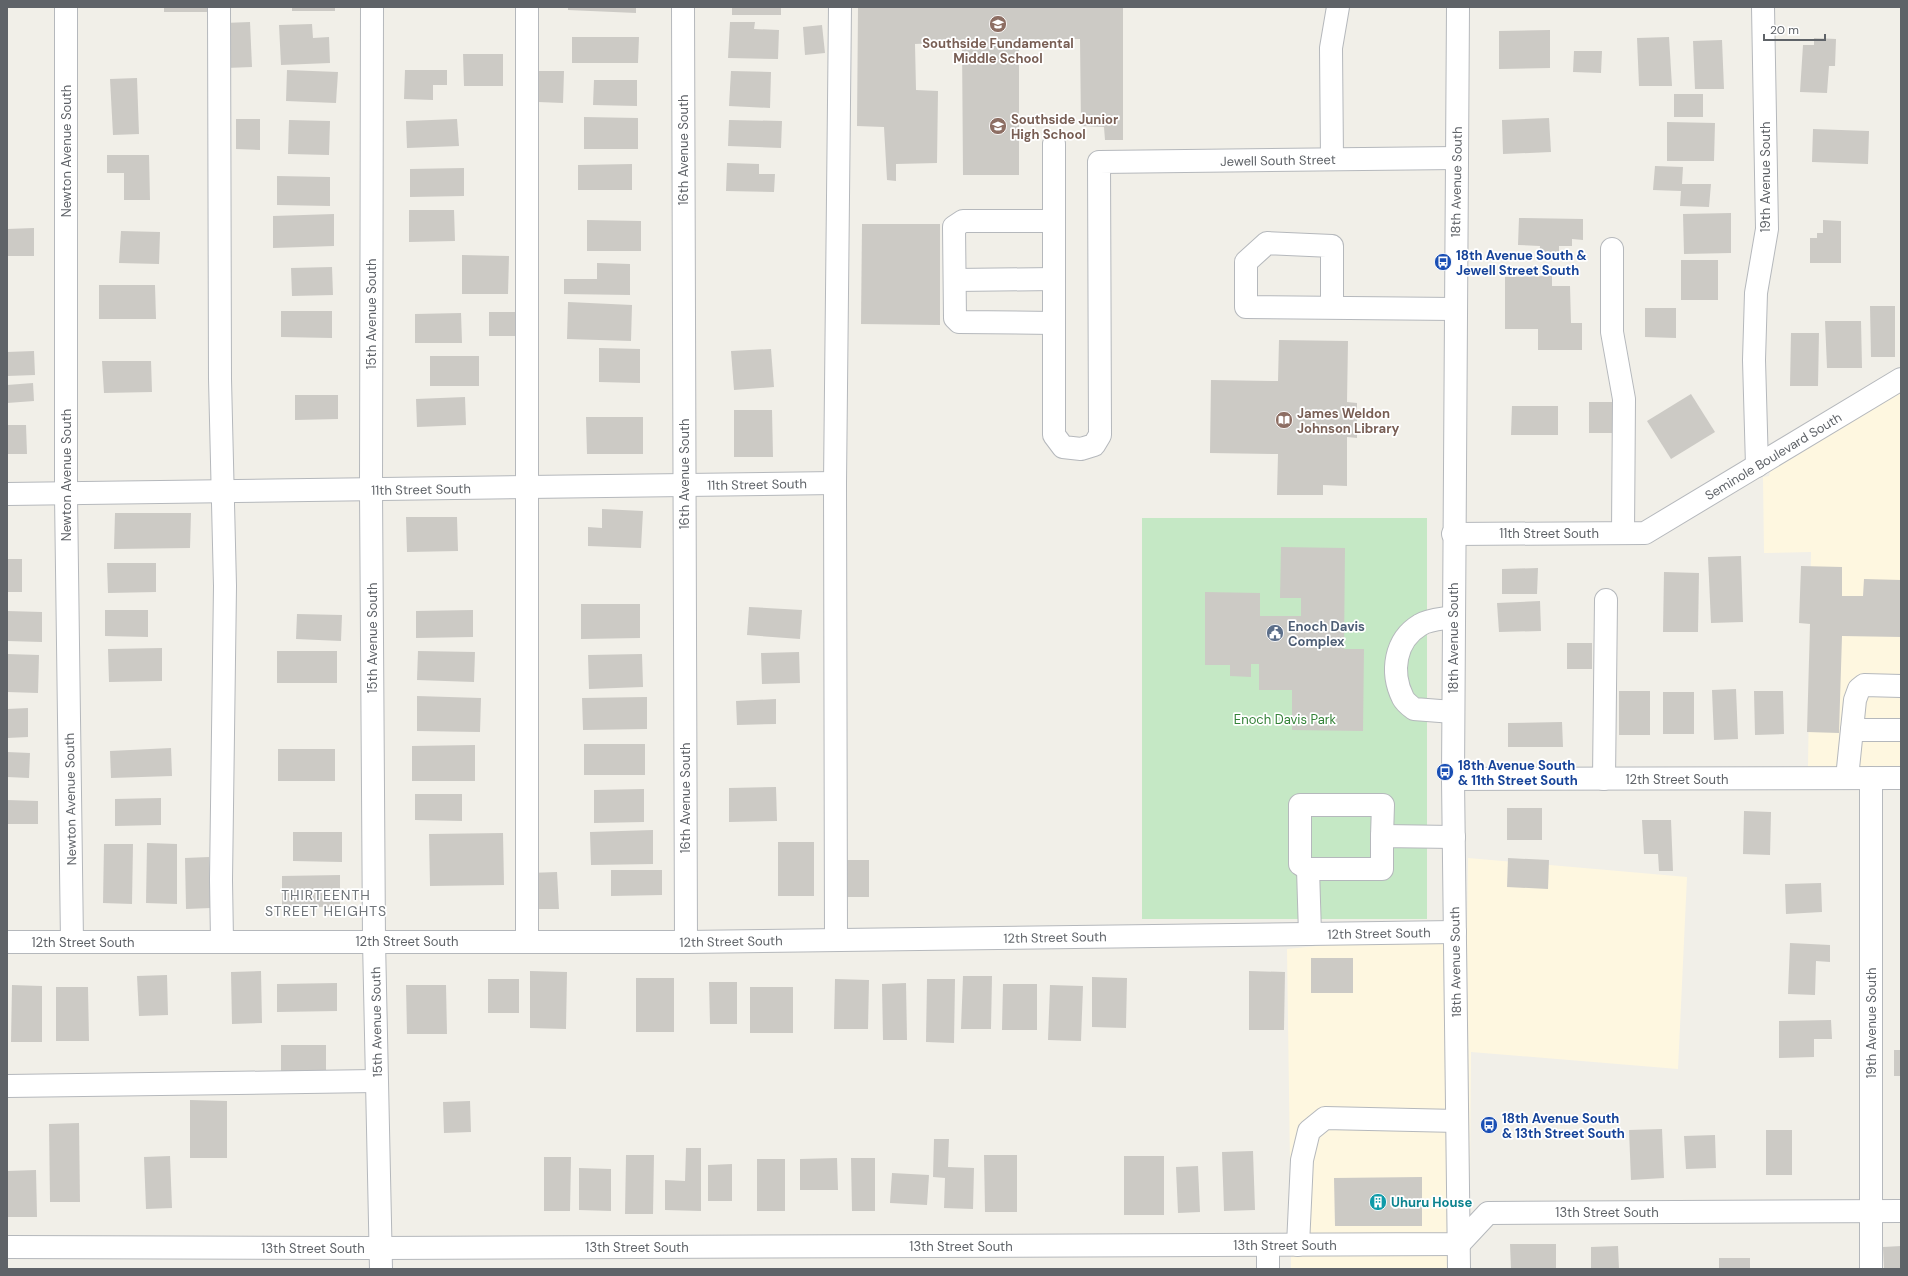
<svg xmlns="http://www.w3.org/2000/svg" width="1908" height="1276" viewBox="0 0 1908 1276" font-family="'DM Sans',sans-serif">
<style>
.commercial{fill:#fef7e0}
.park{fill:#c5e8c5}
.building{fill:#cccac5}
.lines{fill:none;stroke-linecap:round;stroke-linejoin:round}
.minor-casing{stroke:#b5b8bc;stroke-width:24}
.minor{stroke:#fff;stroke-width:22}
.labels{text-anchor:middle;stroke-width:3.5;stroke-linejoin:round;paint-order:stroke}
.education-label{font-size:13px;font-weight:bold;fill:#785e54;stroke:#fff;text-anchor:start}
.street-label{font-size:13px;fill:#5f6368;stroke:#fff}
.transit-label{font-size:13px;font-weight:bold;fill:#164399;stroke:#fff;text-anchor:start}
.service-label{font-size:13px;font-weight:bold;fill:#4e5e75;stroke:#fff;text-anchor:start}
.park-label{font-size:13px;fill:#348238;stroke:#fff}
.culture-label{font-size:13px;font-weight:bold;fill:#0d838f;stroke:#fff;text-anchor:start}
.neighbourhood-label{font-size:14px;letter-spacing:1px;fill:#70757a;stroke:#fff}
</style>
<rect width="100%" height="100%" fill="#f1efe8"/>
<g class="commercial">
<polygon points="1901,392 1901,768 1808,768 1811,552 1764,553 1763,477 1769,476 1770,472"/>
<polygon points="1468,858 1687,877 1678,1069 1471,1052 1470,1179 1467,934"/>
<polygon points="1443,943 1447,1234 1291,1234 1287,949 1337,944"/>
<rect x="1291" y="1255" width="156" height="14"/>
</g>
<rect class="park" x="1142" y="518" width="285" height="401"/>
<g class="building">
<rect x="164" y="7" width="50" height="5"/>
<rect x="292" y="7" width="43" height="4"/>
<polygon points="568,7 636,7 636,13 568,10"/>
<rect x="732" y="7" width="49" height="8"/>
<polygon points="858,7 1123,7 1123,140 1105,140 1104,127 1081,126 1080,39 1019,40 1019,175 963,175 962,42 915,44 916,90 938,91 937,163 896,164 896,181 887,180 884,127 857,126"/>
<polygon points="250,22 252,67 226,68 224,23"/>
<polygon points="730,22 755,22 754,29 779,30 778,59 728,58"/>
<polygon points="312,24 313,38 329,37 330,63 281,65 279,25"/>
<polygon points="822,25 825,53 805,55 803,27"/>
<polygon points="1550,30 1550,68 1499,69 1499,31"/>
<polygon points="572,37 639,37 638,63 572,63"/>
<polygon points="1669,37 1672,86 1639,86 1637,38"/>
<polygon points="1814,38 1836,39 1835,66 1829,66 1827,93 1800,92 1803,45 1814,45"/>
<polygon points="1722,40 1724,89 1695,89 1693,41"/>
<polygon points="1574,51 1602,51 1601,73 1573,72"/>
<polygon points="463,54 503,54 503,86 464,86"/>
<polygon points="287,70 338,72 336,103 286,101"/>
<polygon points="405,70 447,70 447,85 433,85 433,100 404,99"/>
<polygon points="539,71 564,71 563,103 538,102"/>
<polygon points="731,71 771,72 770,108 729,106"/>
<polygon points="137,78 139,134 113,135 110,79"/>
<polygon points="594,80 637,80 637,106 593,105"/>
<rect x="1674" y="94" width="29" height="23"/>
<polygon points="584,117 638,118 638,149 584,149"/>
<polygon points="1549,118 1551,152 1503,154 1502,120"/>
<polygon points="236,119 260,119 260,150 236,149"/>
<polygon points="457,119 459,146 407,148 406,121"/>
<polygon points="289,120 330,121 329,155 288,154"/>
<polygon points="729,120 782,121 781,148 728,146"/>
<polygon points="1667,122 1715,123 1714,161 1667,161"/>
<polygon points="1813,129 1869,131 1868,164 1812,162"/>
<polygon points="107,155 149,155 150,200 124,200 124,173 107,173"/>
<polygon points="727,163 759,164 759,174 775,174 774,192 726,191"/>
<polygon points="632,164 632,190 578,190 578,165"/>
<polygon points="1655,166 1683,167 1682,184 1711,184 1709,207 1680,206 1681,191 1653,190"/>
<polygon points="464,168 464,196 410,197 410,169"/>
<polygon points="277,176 330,177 330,206 277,205"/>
<polygon points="409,210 454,210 455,241 409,242"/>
<polygon points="1731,213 1731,253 1684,254 1683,214"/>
<polygon points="334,214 334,246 273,248 273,216"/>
<polygon points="1519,218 1583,219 1583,240 1572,239 1572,246 1559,246 1559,258 1539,257 1540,246 1518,245"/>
<polygon points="587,220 641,221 641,251 587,251"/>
<polygon points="1823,220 1841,221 1841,263 1810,263 1810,238 1817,238 1817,233 1823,233"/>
<polygon points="862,224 940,224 940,325 861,324"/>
<polygon points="34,228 34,256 7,256 7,229"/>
<polygon points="121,231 160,232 159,264 119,263"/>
<polygon points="462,255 509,256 508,294 462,294"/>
<rect x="1681" y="260" width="37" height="40"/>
<polygon points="597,263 630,264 630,295 564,294 564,279 597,279"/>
<polygon points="332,267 333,295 292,296 291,268"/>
<polygon points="1552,276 1552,286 1570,286 1571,323 1582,323 1582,350 1538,350 1538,329 1505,329 1505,277"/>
<polygon points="99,285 155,285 156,319 99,319"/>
<polygon points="568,302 632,305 631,341 567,339"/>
<polygon points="1870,306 1895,306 1895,357 1871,357"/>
<polygon points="1645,308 1676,308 1676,338 1645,337"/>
<polygon points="281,311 332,311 332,338 281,337"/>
<rect x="489" y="312" width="33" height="24"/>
<polygon points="461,313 462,343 415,343 415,314"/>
<polygon points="1825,321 1861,321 1862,368 1827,368"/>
<polygon points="1791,333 1819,333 1818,386 1790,386"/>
<polygon points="1279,340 1348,341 1347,402 1357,403 1357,438 1347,437 1347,486 1323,485 1323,495 1277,495 1278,454 1210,453 1211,380 1278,381"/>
<polygon points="599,348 640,349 640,383 599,382"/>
<polygon points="771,349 774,387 734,390 731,351"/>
<polygon points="34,351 35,375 7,376 7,352"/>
<rect x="430" y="356" width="49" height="30"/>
<polygon points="102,361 151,361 152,392 104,393"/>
<polygon points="33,383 34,401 7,403 7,385"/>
<polygon points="1691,394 1715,432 1671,459 1647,421"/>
<polygon points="295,395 338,395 338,419 295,420"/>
<polygon points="465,397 466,425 417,427 416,399"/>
<rect x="1589" y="402" width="27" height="31"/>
<polygon points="1512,406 1558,406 1558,435 1511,435"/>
<polygon points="734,410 772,410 773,457 734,457"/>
<polygon points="586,417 643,417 643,454 587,454"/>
<polygon points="7,425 26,425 27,454 7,454"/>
<polygon points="602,509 643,511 641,548 588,546 588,527 602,528"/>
<polygon points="115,513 191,513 190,548 114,549"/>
<polygon points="406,517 457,517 458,551 407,552"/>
<polygon points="1281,547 1345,548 1344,649 1364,649 1363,731 1292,730 1292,690 1259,690 1259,664 1251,664 1251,677 1230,676 1230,665 1205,665 1205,592 1260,593 1260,616 1301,616 1301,598 1280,598"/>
<polygon points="1741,556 1743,622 1711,623 1708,557"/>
<rect x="7" y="559" width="15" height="33"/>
<polygon points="107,563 156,563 156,592 108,593"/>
<polygon points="1801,566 1842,567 1842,596 1863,596 1864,579 1901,580 1901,637 1842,636 1839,733 1807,732 1810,624 1799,623"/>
<polygon points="1538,568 1537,594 1502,594 1502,569"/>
<polygon points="1664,572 1699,573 1698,632 1663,632"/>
<polygon points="1540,601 1541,631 1499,632 1497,603"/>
<polygon points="581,604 640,604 640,638 581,639"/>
<polygon points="749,607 802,610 800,639 747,635"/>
<polygon points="105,610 148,610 148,637 105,636"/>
<polygon points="473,610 473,637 416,638 416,611"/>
<polygon points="7,611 42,612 42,642 7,641"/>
<polygon points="297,614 342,615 341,641 296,639"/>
<rect x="1567" y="643" width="25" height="26"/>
<polygon points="162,648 162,681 109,682 108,649"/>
<rect x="277" y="651" width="60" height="32"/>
<polygon points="418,651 475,652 474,682 417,680"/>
<polygon points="799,652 800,683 762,684 761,653"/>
<polygon points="7,654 39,655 38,693 7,692"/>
<polygon points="642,654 643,687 589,689 588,655"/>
<polygon points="1736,689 1738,739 1714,740 1712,690"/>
<rect x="1619" y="691" width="31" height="44"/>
<polygon points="1754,691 1783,691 1784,734 1755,735"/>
<rect x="1663" y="692" width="31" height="42"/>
<polygon points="417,696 481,698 480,732 417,731"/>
<polygon points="647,697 647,729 583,730 582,698"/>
<polygon points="776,699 776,724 737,725 736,701"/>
<polygon points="28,708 28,737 7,738 7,709"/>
<polygon points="1562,722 1563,747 1508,747 1508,723"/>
<rect x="584" y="744" width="61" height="31"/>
<polygon points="475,745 475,781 412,781 412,746"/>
<polygon points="171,748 172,776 111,778 110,751"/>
<rect x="278" y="749" width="57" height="32"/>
<polygon points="7,752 30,753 29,778 7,777"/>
<polygon points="776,787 777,821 729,822 729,788"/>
<polygon points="644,789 644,822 594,823 594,790"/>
<polygon points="415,794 462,794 462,821 415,820"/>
<polygon points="161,798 161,825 115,826 115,799"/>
<polygon points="7,800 38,801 38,824 7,824"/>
<rect x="1507" y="808" width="35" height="32"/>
<polygon points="1744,811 1771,812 1770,855 1743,854"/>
<polygon points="1642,820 1671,820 1673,871 1659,871 1658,854 1644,854"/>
<polygon points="653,830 653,864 591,865 590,832"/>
<polygon points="293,832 342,832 342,862 293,861"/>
<polygon points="503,833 504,885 430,886 429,834"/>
<rect x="778" y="842" width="36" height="54"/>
<polygon points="147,843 177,844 177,904 146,903"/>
<polygon points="104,844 133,844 132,904 103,903"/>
<polygon points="209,857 211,908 186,909 185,858"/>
<polygon points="1508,858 1549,860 1548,889 1507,887"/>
<polygon points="842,860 869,860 869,897 841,897"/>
<polygon points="611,870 662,870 662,895 611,896"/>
<polygon points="557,872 559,909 530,909 529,873"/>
<polygon points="340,875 340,907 282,907 282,876"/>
<polygon points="1821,883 1822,912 1786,914 1785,884"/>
<polygon points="1790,943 1830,945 1830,962 1816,961 1815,995 1788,994"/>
<rect x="1311" y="958" width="42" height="35"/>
<polygon points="261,971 262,1023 232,1024 231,972"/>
<polygon points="530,971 567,972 566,1029 530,1028"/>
<polygon points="1249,971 1285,972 1284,1030 1249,1030"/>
<polygon points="167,975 168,1015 139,1016 137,976"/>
<polygon points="963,976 992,976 991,1029 961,1029"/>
<polygon points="1092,977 1127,978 1126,1028 1092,1027"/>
<rect x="636" y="978" width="38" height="54"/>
<rect x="488" y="979" width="31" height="34"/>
<polygon points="835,979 869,980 868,1029 834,1029"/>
<polygon points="927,979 955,979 954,1043 926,1042"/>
<polygon points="709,982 737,982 737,1024 710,1024"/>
<polygon points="337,983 337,1011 277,1012 277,984"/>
<polygon points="906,983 907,1040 883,1040 882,984"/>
<polygon points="1003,984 1037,984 1037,1030 1002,1030"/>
<polygon points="12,985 42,986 42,1042 11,1042"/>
<polygon points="406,985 446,985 447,1034 407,1034"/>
<polygon points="1050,985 1083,986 1081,1041 1048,1040"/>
<polygon points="56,987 88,987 89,1041 56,1041"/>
<rect x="750" y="987" width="43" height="46"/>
<polygon points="1831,1020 1832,1039 1814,1039 1814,1057 1779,1058 1779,1021"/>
<rect x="281" y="1045" width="45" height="31"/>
<rect x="1894" y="1050" width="7" height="26"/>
<polygon points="190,1100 227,1101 227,1158 190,1158"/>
<polygon points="470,1101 471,1132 444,1133 443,1102"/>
<polygon points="79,1123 80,1202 50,1202 49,1124"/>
<polygon points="1662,1129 1664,1178 1631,1180 1629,1130"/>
<rect x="1766" y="1130" width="26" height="45"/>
<polygon points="1715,1135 1716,1168 1686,1169 1684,1136"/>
<polygon points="934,1139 949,1139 948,1167 974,1168 973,1209 944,1208 945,1178 933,1177"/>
<polygon points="686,1148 701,1148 701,1211 665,1210 665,1180 685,1181"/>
<polygon points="1253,1151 1255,1210 1224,1211 1222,1152"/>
<polygon points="626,1155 654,1155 653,1214 625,1214"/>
<polygon points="984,1155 1017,1155 1017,1212 985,1212"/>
<polygon points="170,1156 172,1208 146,1209 144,1157"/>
<rect x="1124" y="1156" width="40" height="59"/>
<polygon points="544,1157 571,1157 570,1211 544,1211"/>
<polygon points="837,1158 838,1190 800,1190 800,1159"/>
<polygon points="851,1158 875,1158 875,1211 852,1211"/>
<rect x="757" y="1159" width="28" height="52"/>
<polygon points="732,1164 732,1201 708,1201 708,1165"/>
<polygon points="1198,1166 1200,1212 1178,1213 1176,1167"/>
<polygon points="579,1168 611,1169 611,1211 579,1210"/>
<polygon points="36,1170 37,1217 7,1217 7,1171"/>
<polygon points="892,1173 929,1175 927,1205 890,1203"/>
<polygon points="1422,1177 1422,1226 1335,1226 1334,1178"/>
<polygon points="1510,1244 1556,1244 1556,1269 1511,1269"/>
<polygon points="1618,1246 1619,1269 1591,1269 1591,1247"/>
<polygon points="1901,1246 1901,1269 1884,1269 1883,1247"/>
<rect x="1719" y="1258" width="31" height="11"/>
</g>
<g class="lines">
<defs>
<g id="minor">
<polyline points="66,7 66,495 72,942"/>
<polyline points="219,7 220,379 225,586 221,880 222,941"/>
<polyline points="372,7 371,490 374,941 381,1269"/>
<polyline points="683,7 686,942"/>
<polyline points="1458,7 1453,779 1459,1269"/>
<polyline points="1054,144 1054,435 1063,447 1081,449 1094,445 1100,435 1099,162 1457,158"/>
<polyline points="1332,159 1331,48 1338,7"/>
<polyline points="1054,221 963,221 954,227 955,318 959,322 1054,323"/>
<polyline points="1612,249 1612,332 1624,399 1623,533"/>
<polyline points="955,280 1054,279"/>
<polyline points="1332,308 1332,246 1267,243 1246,262 1246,307 1455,309"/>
<polyline points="1757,466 1754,360 1756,293 1767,229 1763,7"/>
<polyline points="7,494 835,483"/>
<polyline points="1453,534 1645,533 1901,379"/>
<path d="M1453 617C1444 619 1429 619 1420 625 1395 640 1390 672 1403 698 1405 702 1410 706 1414 709L1453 712"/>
<polyline points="1852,730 1901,730"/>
<polyline points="1847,778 1855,700 1859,689 1864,685 1901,686"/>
<polyline points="1871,778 1871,1269"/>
<polyline points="1453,779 1901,778"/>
<polyline points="1604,779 1606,600"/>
<polyline points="1308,869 1300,864 1300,805 1383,805 1382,836"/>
<polyline points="1310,934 1308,869 1382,869 1382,836 1454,837"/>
<polyline points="836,940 835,483 840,7"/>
<polyline points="527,941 527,7"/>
<polyline points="7,942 686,942 1455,932"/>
<polyline points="7,1086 376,1081"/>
<polyline points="1268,1245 1268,1269"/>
<polyline points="1298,1245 1302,1160 1309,1131 1325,1118 1457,1121"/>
<polyline points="7,1247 379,1248 1459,1244 1488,1213 1901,1211"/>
</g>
</defs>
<use href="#minor" class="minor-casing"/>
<use href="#minor" class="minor"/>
</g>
<defs>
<symbol id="school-disc" viewBox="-11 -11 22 22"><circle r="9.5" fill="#8d6e63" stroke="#fff"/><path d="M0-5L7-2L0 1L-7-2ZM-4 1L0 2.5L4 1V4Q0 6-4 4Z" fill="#fff"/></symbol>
<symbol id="bus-disc" viewBox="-11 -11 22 22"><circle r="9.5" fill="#1a4fb4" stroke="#fff"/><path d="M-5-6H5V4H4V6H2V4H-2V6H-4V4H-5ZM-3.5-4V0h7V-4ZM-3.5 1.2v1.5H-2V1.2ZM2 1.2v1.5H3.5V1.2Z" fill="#fff"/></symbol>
<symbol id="library-disc" viewBox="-11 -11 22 22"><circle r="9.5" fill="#8d6e63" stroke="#fff"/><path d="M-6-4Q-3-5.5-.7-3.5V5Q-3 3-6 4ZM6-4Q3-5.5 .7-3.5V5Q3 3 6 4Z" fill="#fff"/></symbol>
<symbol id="civic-disc" viewBox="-11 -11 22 22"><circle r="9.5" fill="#5c6f8a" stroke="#fff"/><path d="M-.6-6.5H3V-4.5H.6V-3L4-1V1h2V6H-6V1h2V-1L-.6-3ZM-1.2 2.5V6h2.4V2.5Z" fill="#fff"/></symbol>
<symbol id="building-disc" viewBox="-11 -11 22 22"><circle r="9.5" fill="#0f9aa8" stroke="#fff"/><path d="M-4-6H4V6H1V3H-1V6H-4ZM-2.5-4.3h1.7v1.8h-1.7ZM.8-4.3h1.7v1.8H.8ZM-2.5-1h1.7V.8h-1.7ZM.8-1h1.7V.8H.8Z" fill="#fff"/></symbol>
</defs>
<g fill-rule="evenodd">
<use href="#school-disc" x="988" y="14" width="20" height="20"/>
<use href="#school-disc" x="988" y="116" width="20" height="20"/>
<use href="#bus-disc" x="1433" y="252" width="20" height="20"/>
<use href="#library-disc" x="1274" y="410" width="20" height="20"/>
<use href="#civic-disc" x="1265" y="623" width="20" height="20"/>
<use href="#bus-disc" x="1435" y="762" width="20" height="20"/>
<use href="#bus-disc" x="1479" y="1115" width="20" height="20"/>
<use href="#building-disc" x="1368" y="1192" width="20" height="20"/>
</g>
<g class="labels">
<g class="education-label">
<text x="998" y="48" text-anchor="middle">Southside Fundamental<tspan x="998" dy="15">Middle School</tspan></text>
<text x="1011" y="124">Southside Junior<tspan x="1011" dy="15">High School</tspan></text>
<text x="1297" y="418">James Weldon<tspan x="1297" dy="15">Johnson Library</tspan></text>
</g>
<g class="street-label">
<text transform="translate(683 150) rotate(-90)" y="5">16th Avenue South</text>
<text transform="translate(66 151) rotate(-90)" y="5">Newton Avenue South</text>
<text transform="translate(1278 160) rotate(-1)" y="5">Jewell South Street</text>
<text transform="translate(1765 177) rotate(-90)" y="5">19th Avenue South</text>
<text transform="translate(1456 182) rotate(-89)" y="5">18th Avenue South</text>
<text transform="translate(371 314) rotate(-90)" y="5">15th Avenue South</text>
<text transform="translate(1773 456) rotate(-31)" y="5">Seminole Boulevard South</text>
<text transform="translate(684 474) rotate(-90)" y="5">16th Avenue South</text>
<text transform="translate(66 475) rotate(-90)" y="5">Newton Avenue South</text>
<text transform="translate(757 484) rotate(-1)" y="5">11th Street South</text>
<text transform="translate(421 489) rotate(-1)" y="5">11th Street South</text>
<text x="1549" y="538">11th Street South</text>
<text transform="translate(372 638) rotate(-90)" y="5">15th Avenue South</text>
<text transform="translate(1453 638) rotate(-90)" y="5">18th Avenue South</text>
<text x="1677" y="784">12th Street South</text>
<text transform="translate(685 798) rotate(-90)" y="5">16th Avenue South</text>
<text transform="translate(70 799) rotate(-91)" y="5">Newton Avenue South</text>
<text transform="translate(1379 933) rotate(-1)" y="5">12th Street South</text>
<text transform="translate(1055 937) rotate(-1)" y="5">12th Street South</text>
<text x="407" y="946">12th Street South</text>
<text transform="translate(731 941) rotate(-1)" y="5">12th Street South</text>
<text x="83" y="947">12th Street South</text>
<text transform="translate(1455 962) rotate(-91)" y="5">18th Avenue South</text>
<text transform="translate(376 1022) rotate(-91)" y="5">15th Avenue South</text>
<text transform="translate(1871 1023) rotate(-90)" y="5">19th Avenue South</text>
<text x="1607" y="1217">13th Street South</text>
<text x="1285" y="1250">13th Street South</text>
<text x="961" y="1251">13th Street South</text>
<text x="637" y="1252">13th Street South</text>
<text x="313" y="1253">13th Street South</text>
</g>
<g class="transit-label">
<text x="1456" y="260">18th Avenue South &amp;<tspan x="1456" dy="15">Jewell Street South</tspan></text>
<text x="1458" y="770">18th Avenue South<tspan x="1458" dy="15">&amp; 11th Street South</tspan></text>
<text x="1502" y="1123">18th Avenue South<tspan x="1502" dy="15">&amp; 13th Street South</tspan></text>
</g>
<g class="service-label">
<text x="1288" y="631">Enoch Davis<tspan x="1288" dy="15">Complex</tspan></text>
</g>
<g class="park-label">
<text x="1285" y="724">Enoch Davis Park</text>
</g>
<g class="culture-label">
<text x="1391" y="1207">Uhuru House</text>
</g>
<g class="neighbourhood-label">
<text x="326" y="900">THIRTEENTH<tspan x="326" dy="16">STREET HEIGHTS</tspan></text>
</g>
</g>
<rect width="1908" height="1276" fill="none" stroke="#5f6368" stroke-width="16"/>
<path d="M1764 34v6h61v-6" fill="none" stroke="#5f6368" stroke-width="2"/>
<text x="1770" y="34" font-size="12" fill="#5f6368" stroke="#ffffff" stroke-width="3" paint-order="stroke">20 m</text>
</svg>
